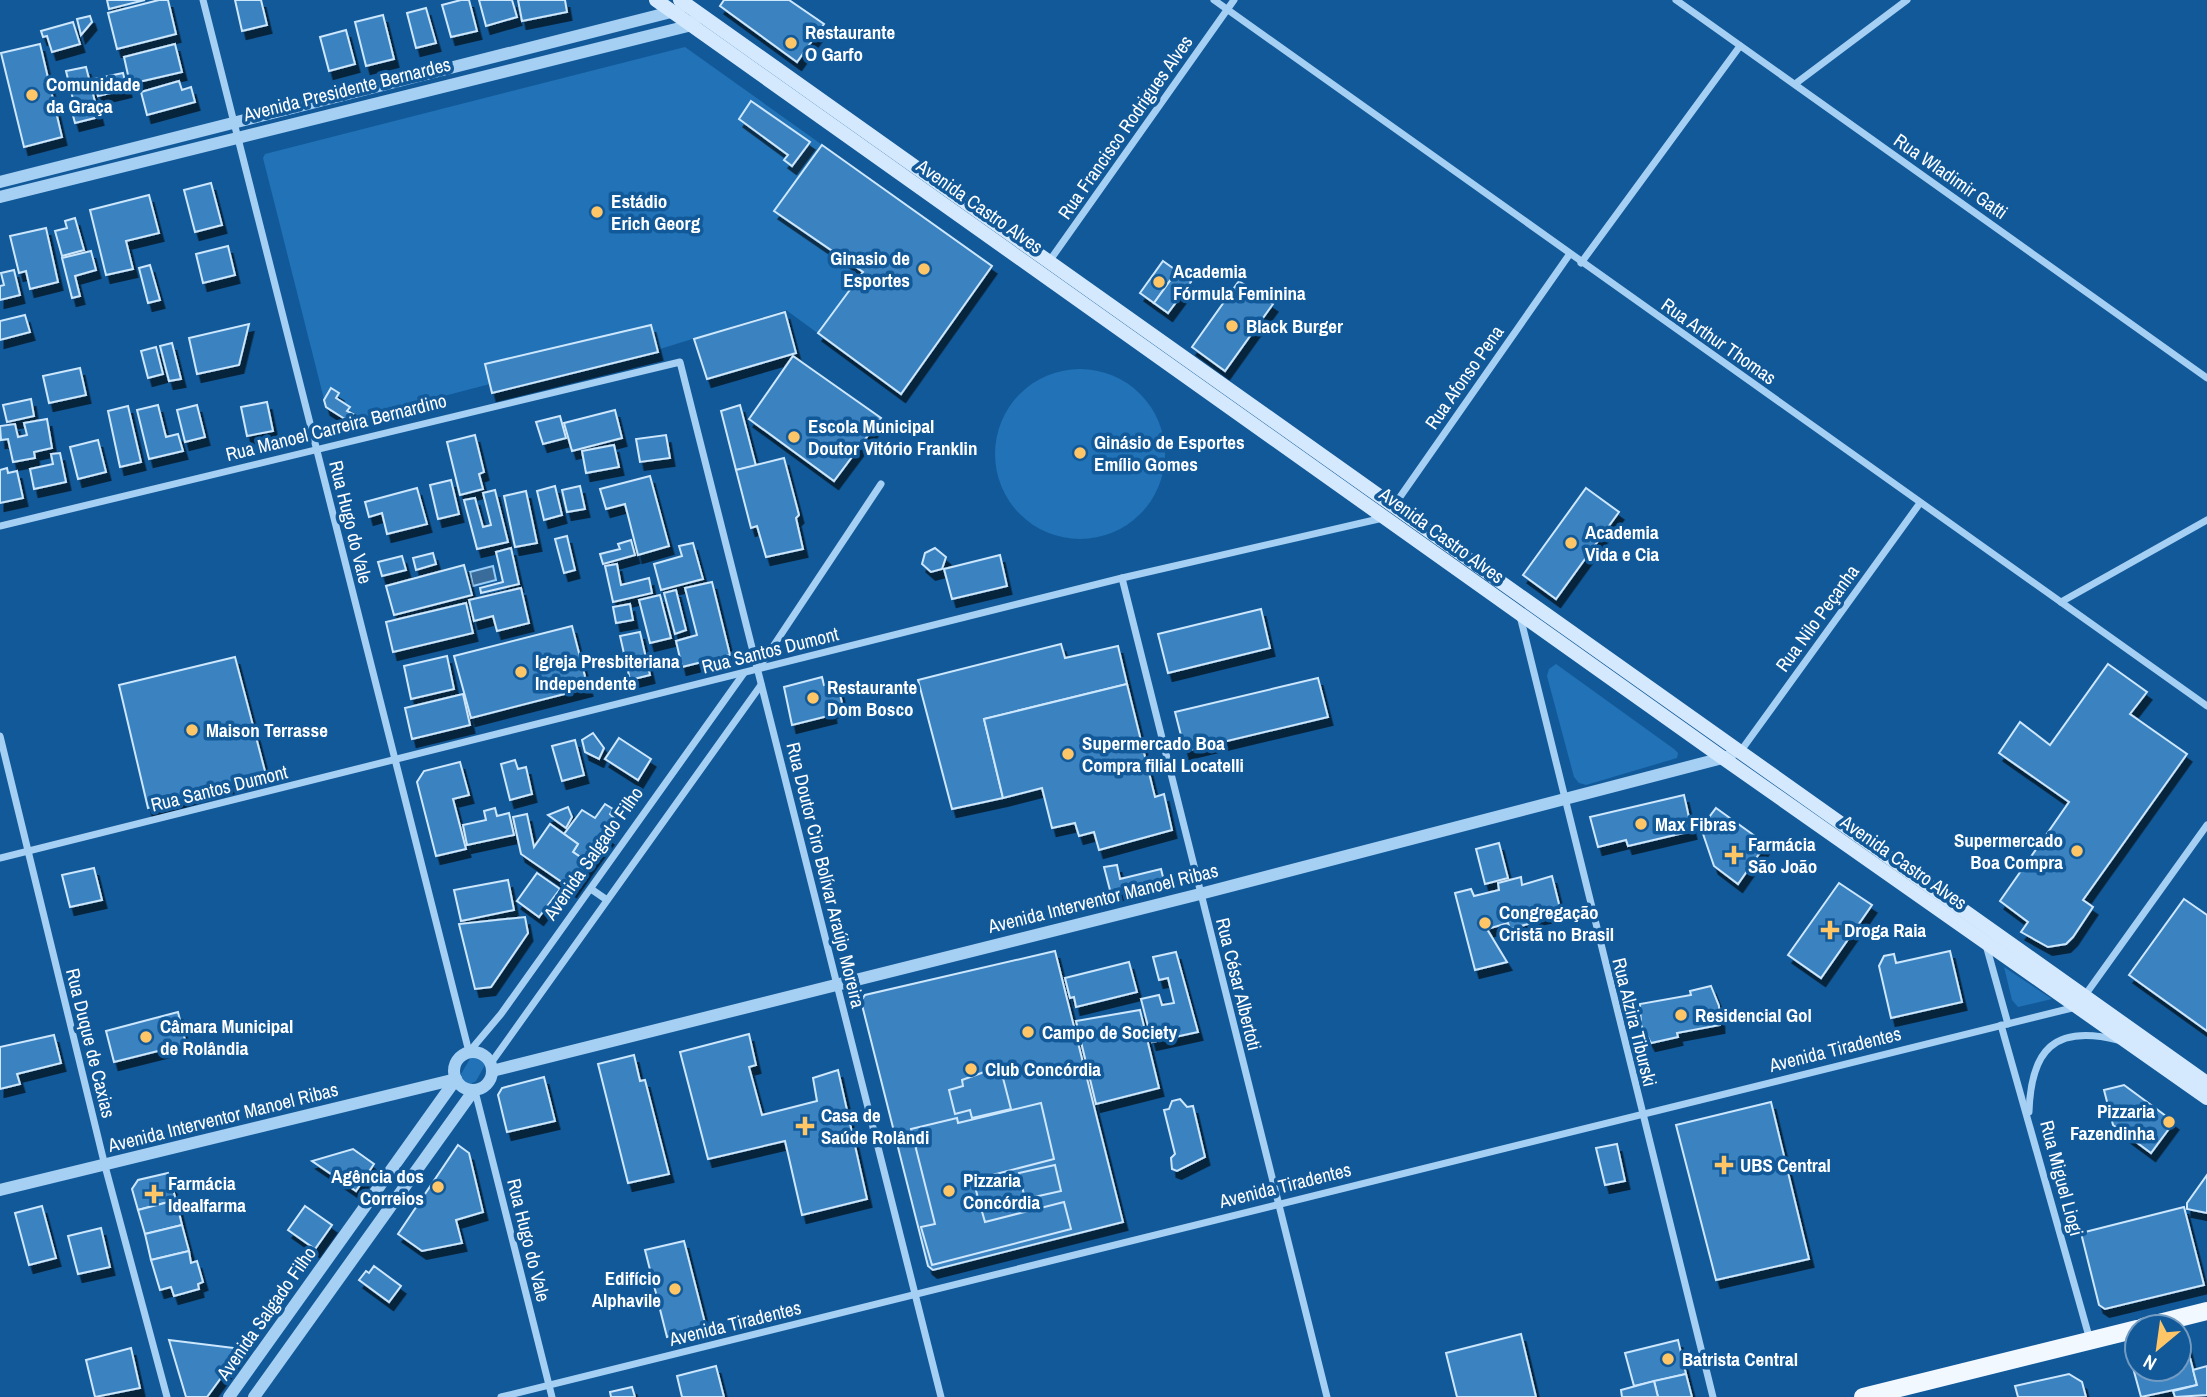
<svg xmlns="http://www.w3.org/2000/svg" width="2207" height="1397" viewBox="0 0 2207 1397" font-family="'Archivo Narrow',sans-serif">
<style>
.green{fill:#2172b6}
.water{fill:#396c9a;stroke:#96ccf7;stroke-width:2}
.building{fill:#3b82c1;stroke:#cde7fd;stroke-width:2;filter:url(#shadow)}
.lines{fill:none;stroke-linecap:round;stroke-linejoin:round}
.minor{stroke:#a5cff3;stroke-width:7}
.tertiary{stroke:#a5cff3;stroke-width:12}
.secondary{stroke:#d4e9fd;stroke-width:14}
.primary{stroke:#f1f8ff;stroke-width:18}
.poi-dot{fill:#ffc667;stroke:#125999;stroke-width:2.5}
.labels{text-anchor:middle;stroke-width:7;stroke-linejoin:round;paint-order:stroke}
.poi-label{font-size:19px;font-weight:bold;fill:#fff;stroke:#125999;text-anchor:start}
.street-label{font-size:19px;fill:#fff;stroke:#125999}
</style>
<defs>
<filter id="shadow"><feDropShadow dx="4.5" dy="8" stdDeviation="0" flood-color="#0009"/></filter>
</defs>
<rect width="100%" height="100%" fill="#125999"/>
<g class="green">
<polygon points="685,47 992,266 901,394 786,310 660,349 490,384 348,421 326,407 263,158 265,154"/>
<circle cx="1080" cy="454" r="85"/>
<polygon points="1556,664 1674,749 1678,753 1677,758 1586,785 1579,783 1574,777 1547,676 1549,669"/>
<polygon points="2004,967 2052,999 2018,1007 2012,1000"/>
<polygon points="478,1055 484,1058 485,1065 476,1081 469,1085 463,1082 461,1074 471,1057"/>
</g>
<polygon class="water" points="493,566 496,580 473,586 470,572"/>
<g class="building">
<polygon points="107,0 145,0 109,9"/>
<polygon points="159,0 168,0 176,34 117,49 108,13"/>
<polygon points="235,0 261,0 267,25 242,31"/>
<polygon points="461,0 469,0 477,31 451,37 442,5"/>
<polygon points="479,0 512,0 517,17 486,26"/>
<polygon points="518,0 565,0 567,12 522,21"/>
<polygon points="724,0 789,0 824,24 797,62 720,6"/>
<polygon points="426,8 436,43 416,48 407,13"/>
<polygon points="383,15 394,59 366,66 355,22"/>
<polygon points="90,16 92,22 81,35 77,19"/>
<polygon points="73,22 80,44 52,52 47,36 43,37 41,31"/>
<polygon points="346,30 355,64 329,71 320,37"/>
<polygon points="40,44 62,137 24,147 1,53"/>
<polygon points="175,44 182,72 130,84 124,57"/>
<polygon points="86,67 99,117 75,123 71,108 75,107 66,71"/>
<polygon points="123,73 127,89 98,96 94,79"/>
<polygon points="179,81 182,90 191,87 195,102 147,115 141,92"/>
<polygon points="751,101 810,142 792,166 784,160 788,155 739,119"/>
<polygon points="822,145 992,266 901,394 818,333 863,272 774,211"/>
<polygon points="211,183 222,225 195,232 184,190"/>
<polygon points="149,195 159,233 126,241 133,269 106,275 90,210"/>
<polygon points="75,218 84,250 62,256 55,231 67,228 65,221"/>
<polygon points="46,228 58,282 30,289 26,271 19,273 10,236"/>
<polygon points="228,246 235,275 203,283 196,254"/>
<polygon points="91,251 96,270 75,276 80,296 72,298 62,258"/>
<polygon points="1163,261 1177,271 1154,303 1140,293"/>
<polygon points="150,265 160,300 148,303 139,268"/>
<polygon points="14,270 20,295 0,300 0,286 4,285 1,273"/>
<polygon points="1177,271 1191,282 1168,313 1154,303"/>
<polygon points="1239,281 1273,304 1225,371 1192,347"/>
<polygon points="785,312 796,353 707,379 694,339"/>
<polygon points="25,315 30,332 0,340 0,321"/>
<polygon points="249,324 239,365 197,374 189,338"/>
<polygon points="651,325 658,352 492,393 485,364"/>
<polygon points="172,343 181,379 169,381 160,346"/>
<polygon points="156,347 163,374 148,378 141,351"/>
<polygon points="793,356 881,418 834,481 749,419"/>
<polygon points="80,368 86,395 49,403 43,376"/>
<polygon points="331,388 339,393 336,398 350,407 347,411 353,414 348,421 326,407 324,400"/>
<polygon points="31,399 34,416 7,422 3,405"/>
<polygon points="267,402 273,431 247,436 241,407"/>
<polygon points="158,405 166,437 178,434 183,451 149,459 137,410"/>
<polygon points="197,405 205,437 185,442 177,410"/>
<polygon points="740,405 756,466 736,470 721,411"/>
<polygon points="128,406 141,462 120,467 108,411"/>
<polygon points="615,410 622,438 572,451 564,423"/>
<polygon points="560,416 566,438 543,444 536,422"/>
<polygon points="47,419 52,448 34,452 35,458 13,462 8,439 1,440 0,426 15,424 18,437 27,435 24,423"/>
<polygon points="475,435 484,472 479,474 483,489 460,495 447,442"/>
<polygon points="666,435 670,458 640,462 636,439"/>
<polygon points="98,440 106,472 78,479 70,447"/>
<polygon points="614,445 619,467 586,473 582,451"/>
<polygon points="60,453 66,482 34,489 30,469 53,464 51,454"/>
<polygon points="784,458 799,515 796,518 803,549 766,557 757,526 751,528 736,470"/>
<polygon points="7,468 8,473 17,471 23,498 0,503 0,470"/>
<polygon points="650,476 669,546 638,555 625,504 606,509 600,489"/>
<polygon points="451,480 459,514 438,519 430,485"/>
<polygon points="555,486 562,515 544,520 537,491"/>
<polygon points="580,486 585,509 567,512 562,490"/>
<polygon points="417,488 427,524 387,534 382,513 369,517 365,502"/>
<polygon points="1586,488 1619,512 1556,599 1523,575"/>
<polygon points="495,490 508,542 477,549 464,500 475,498 483,527 491,525 483,493"/>
<polygon points="526,491 537,543 515,547 504,496"/>
<polygon points="567,536 575,570 564,573 555,539"/>
<polygon points="631,540 635,555 603,564 600,554 620,549 618,544"/>
<polygon points="693,543 703,579 661,590 654,564 682,556 679,546"/>
<polygon points="511,548 519,584 481,593 480,588 503,582 496,552"/>
<polygon points="935,548 946,557 942,569 931,572 922,564 925,553"/>
<polygon points="433,553 436,564 416,570 413,558"/>
<polygon points="1000,555 1007,586 952,599 944,569"/>
<polygon points="402,556 406,570 382,576 378,562"/>
<polygon points="617,564 621,585 649,578 652,593 613,602 605,566"/>
<polygon points="464,565 472,595 394,615 386,586"/>
<polygon points="712,582 730,655 682,667 676,641 697,635 685,588"/>
<polygon points="521,588 529,623 497,631 493,616 474,621 469,600"/>
<polygon points="676,590 686,630 675,634 664,593"/>
<polygon points="660,595 671,638 650,643 639,600"/>
<polygon points="466,603 473,633 393,652 386,622"/>
<polygon points="630,604 633,620 616,623 613,607"/>
<polygon points="1261,609 1270,648 1168,673 1158,634"/>
<polygon points="572,626 588,688 471,718 454,656"/>
<polygon points="640,632 650,675 630,680 620,636"/>
<polygon points="1061,644 1065,658 1118,646 1127,684 984,719 1003,798 952,809 918,680"/>
<polygon points="447,656 454,689 411,699 404,666"/>
<polygon points="235,657 266,775 148,808 119,685"/>
<polygon points="2108,664 2147,692 2130,714 2187,754 2083,900 2093,907 2073,937 2066,944 2048,947 2021,932 2028,922 2000,901 2069,802 1999,753 2020,722 2050,745"/>
<polygon points="822,677 824,685 837,682 843,707 831,710 832,715 792,725 784,687"/>
<polygon points="1318,678 1328,717 1185,751 1175,712"/>
<polygon points="1127,684 1155,797 1164,794 1172,830 1099,850 1094,832 1079,836 1075,823 1052,828 1042,788 1003,798 984,719"/>
<polygon points="463,694 470,725 412,739 405,708"/>
<polygon points="593,733 604,748 599,759 585,752 582,740"/>
<polygon points="619,738 651,759 638,780 605,759"/>
<polygon points="575,740 584,775 562,781 552,746"/>
<polygon points="515,760 518,769 526,767 532,794 510,800 501,764"/>
<polygon points="460,762 469,795 453,799 466,849 436,856 417,782 424,771"/>
<polygon points="1684,795 1692,831 1628,846 1626,840 1598,847 1590,817"/>
<polygon points="605,804 613,809 610,814 615,819 605,834 609,837 594,857 589,853 585,860 573,852 578,844 564,834 582,810 595,818"/>
<polygon points="568,807 572,817 566,828 548,815"/>
<polygon points="495,808 497,816 509,813 514,835 467,845 463,825 486,820 484,811"/>
<polygon points="1716,808 1766,844 1738,884 1714,866 1701,828"/>
<polygon points="527,814 534,847 550,824 578,844 573,852 585,860 589,853 594,857 572,889 521,854 513,817"/>
<polygon points="1499,843 1508,878 1485,884 1476,849"/>
<polygon points="1117,865 1120,879 1161,869 1164,881 1111,894 1104,867"/>
<polygon points="94,868 102,900 70,907 62,875"/>
<polygon points="537,873 560,889 539,917 517,901"/>
<polygon points="1552,876 1561,912 1531,918 1532,923 1510,929 1508,923 1487,929 1507,962 1475,970 1455,893 1471,889 1474,896 1499,890 1498,883 1521,877 1522,885"/>
<polygon points="508,880 514,910 461,921 454,890"/>
<polygon points="1839,883 1872,905 1821,978 1788,955"/>
<polygon points="2184,899 2207,915 2207,1031 2129,975"/>
<polygon points="525,917 528,933 491,987 475,989 459,924"/>
<polygon points="1055,951 1123,1222 933,1270 928,1266 861,1001 865,995"/>
<polygon points="1950,951 1962,1002 1891,1018 1879,966 1884,956 1894,954 1896,963"/>
<polygon points="1176,952 1198,1032 1152,1042 1141,999 1159,995 1162,1005 1174,1003 1168,978 1159,980 1153,957"/>
<polygon points="1129,962 1137,992 1076,1007 1074,997 1070,998 1065,978"/>
<polygon points="1711,986 1719,1006 1720,1025 1677,1033 1678,1037 1651,1043 1641,1025 1640,1004 1691,995 1690,991"/>
<polygon points="1140,1010 1159,1088 1096,1104 1076,1021"/>
<polygon points="178,1012 186,1044 114,1062 106,1031"/>
<polygon points="749,1034 756,1065 749,1067 762,1115 817,1101 813,1078 838,1070 867,1199 802,1215 785,1141 708,1159 680,1052"/>
<polygon points="54,1035 61,1063 17,1074 20,1084 0,1089 0,1047"/>
<polygon points="634,1055 640,1081 645,1080 669,1174 628,1183 598,1064"/>
<polygon points="987,1071 993,1078 1003,1078 1011,1109 972,1118 970,1110 955,1114 949,1090 963,1086 962,1080"/>
<polygon points="544,1077 555,1121 507,1132 498,1095 502,1088"/>
<polygon points="2124,1085 2174,1122 2151,1153 2113,1125 2104,1090"/>
<polygon points="1180,1099 1187,1107 1193,1106 1205,1157 1177,1171 1172,1169 1171,1158 1175,1154 1164,1110 1169,1109 1172,1101"/>
<polygon points="1771,1102 1809,1259 1716,1280 1676,1125"/>
<polygon points="1041,1103 1054,1159 973,1180 985,1222 1064,1202 1071,1229 932,1265 921,1227 935,1224 911,1129 957,1118 958,1123"/>
<polygon points="1617,1144 1625,1181 1605,1185 1596,1148"/>
<polygon points="458,1145 469,1153 483,1212 456,1220 462,1243 422,1251 398,1234"/>
<polygon points="353,1149 374,1164 356,1191 312,1161"/>
<polygon points="1055,1165 1061,1191 1025,1199 1019,1173"/>
<polygon points="168,1173 176,1200 138,1210 132,1189 138,1180"/>
<polygon points="2207,1175 2207,1213 2187,1209 2187,1203"/>
<polygon points="176,1200 182,1225 145,1234 138,1210"/>
<polygon points="42,1206 56,1258 29,1265 15,1213"/>
<polygon points="305,1206 332,1225 315,1249 288,1230"/>
<polygon points="2184,1207 2204,1285 2105,1309 2099,1305 2081,1233"/>
<polygon points="182,1225 189,1251 151,1260 145,1234"/>
<polygon points="101,1228 110,1267 78,1274 68,1236"/>
<polygon points="684,1241 706,1327 667,1337 645,1250"/>
<polygon points="189,1251 191,1263 197,1261 203,1282 198,1284 199,1289 174,1296 171,1287 160,1290 151,1260"/>
<polygon points="374,1266 401,1286 389,1302 359,1280 366,1271 369,1273"/>
<polygon points="1521,1334 1536,1397 1457,1397 1446,1353"/>
<polygon points="169,1340 242,1349 207,1397 186,1397"/>
<polygon points="1678,1340 1686,1374 1634,1386 1625,1353"/>
<polygon points="2186,1342 2197,1385 2141,1397 2130,1357 2137,1355 2137,1369 2179,1369 2179,1343"/>
<polygon points="131,1348 140,1388 95,1397 86,1360"/>
<polygon points="716,1366 724,1397 682,1397 677,1376"/>
<polygon points="2207,1366 2207,1395 2175,1397 2173,1391 2197,1385 2193,1370"/>
<polygon points="1686,1374 1692,1397 1658,1397 1654,1381"/>
<polygon points="2069,1374 2082,1382 2086,1397 2018,1397 2015,1386"/>
<polygon points="1654,1381 1658,1397 1622,1397 1621,1390"/>
<polygon points="632,1387 635,1397 611,1397 610,1392"/>
</g>
<g class="lines">
<g class="minor">
<polyline points="203,0 469,1052"/>
<polyline points="1214,0 2207,706"/>
<polyline points="1676,0 2207,378"/>
<polyline points="1795,84 1907,0"/>
<polyline points="1048,263 1234,0"/>
<polyline points="1581,263 1740,46"/>
<polyline points="1393,507 1569,255"/>
<polyline points="0,526 680,362 941,1397"/>
<polyline points="1122,578 1327,1397"/>
<polyline points="2061,602 2207,520"/>
<polyline points="1520,616 1713,1397"/>
<polyline points="758,669 881,484"/>
<polyline points="0,736 105,1166 167,1397"/>
<polyline points="1740,752 1920,503"/>
<polyline points="0,858 1122,578 1383,518"/>
<polyline points="591,889 607,900"/>
<polyline points="1986,945 2008,1024"/>
<polyline points="2083,998 2207,825"/>
<polyline points="2001,1025 2090,1340"/>
<polyline points="469,1052 501,1014 744,673"/>
<polyline points="491,1063 761,685"/>
<polyline points="475,1091 552,1397"/>
<path d="M2029 1112C2031 1050 2054 1024 2118 1040"/>
<polyline points="501,1397 2076,1007"/>
</g>
<g class="tertiary">
<polyline points="0,182 679,10"/>
<polyline points="0,197 692,25 694,21"/>
<circle cx="473" cy="1071" r="19"/>
<polyline points="492,1071 1200,894 1730,756"/>
<polyline points="0,1190 456,1079"/>
<polyline points="229,1397 456,1079"/>
<polyline points="254,1397 474,1090"/>
</g>
<g class="secondary">
<polyline points="656,0 1723,758 2207,1098"/>
<polyline points="680,0 2207,1083"/>
</g>
<g class="primary">
<polyline points="2143,1327 2207,1311"/>
<polyline points="1863,1397 2137,1329"/>
</g>
</g>
<g class="poi-dot">
<circle cx="791" cy="43" r="7"/>
<circle cx="32" cy="95" r="7"/>
<circle cx="597" cy="212" r="7"/>
<circle cx="924" cy="269" r="7"/>
<circle cx="1159" cy="282" r="7"/>
<circle cx="1232" cy="326" r="7"/>
<circle cx="794" cy="437" r="7"/>
<circle cx="1080" cy="453" r="7"/>
<circle cx="1571" cy="543" r="7"/>
<circle cx="521" cy="672" r="7"/>
<circle cx="813" cy="698" r="7"/>
<circle cx="192" cy="730" r="7"/>
<circle cx="1068" cy="754" r="7"/>
<circle cx="1641" cy="824" r="7"/>
<circle cx="2077" cy="851" r="7"/>
<path d="M1730.5 844.5h7v7h7v7h-7v7h-7v-7h-7v-7h7z"/>
<circle cx="1485" cy="923" r="7"/>
<path d="M1826.5 919.5h7v7h7v7h-7v7h-7v-7h-7v-7h7z"/>
<circle cx="1681" cy="1015" r="7"/>
<circle cx="1028" cy="1032" r="7"/>
<circle cx="146" cy="1037" r="7"/>
<circle cx="971" cy="1069" r="7"/>
<circle cx="2169" cy="1122" r="7"/>
<path d="M801.5 1115.5h7v7h7v7h-7v7h-7v-7h-7v-7h7z"/>
<path d="M1720.5 1154.5h7v7h7v7h-7v7h-7v-7h-7v-7h7z"/>
<circle cx="438" cy="1187" r="7"/>
<circle cx="949" cy="1191" r="7"/>
<path d="M150.5 1183.5h7v7h7v7h-7v7h-7v-7h-7v-7h7z"/>
<circle cx="675" cy="1289" r="7"/>
<circle cx="1668" cy="1359" r="7"/>
</g>
<g class="labels">
<g class="poi-label">
<text x="805" y="39">Restaurante<tspan x="805" dy="22">O Garfo</tspan></text>
<text x="46" y="91">Comunidade<tspan x="46" dy="22">da Graça</tspan></text>
<text x="611" y="208">Estádio<tspan x="611" dy="22">Erich Georg</tspan></text>
<text x="910" y="265" text-anchor="end">Ginasio de<tspan x="910" dy="22">Esportes</tspan></text>
<text x="1173" y="278">Academia<tspan x="1173" dy="22">Fórmula Feminina</tspan></text>
<text x="1246" y="333">Black Burger</text>
<text x="808" y="433">Escola Municipal<tspan x="808" dy="22">Doutor Vitório Franklin</tspan></text>
<text x="1094" y="449">Ginásio de Esportes<tspan x="1094" dy="22">Emílio Gomes</tspan></text>
<text x="1585" y="539">Academia<tspan x="1585" dy="22">Vida e Cia</tspan></text>
<text x="535" y="668">Igreja Presbiteriana<tspan x="535" dy="22">Independente</tspan></text>
<text x="827" y="694">Restaurante<tspan x="827" dy="22">Dom Bosco</tspan></text>
<text x="206" y="737">Maison Terrasse</text>
<text x="1082" y="750">Supermercado Boa<tspan x="1082" dy="22">Compra filial Locatelli</tspan></text>
<text x="1655" y="831">Max Fibras</text>
<text x="2063" y="847" text-anchor="end">Supermercado<tspan x="2063" dy="22">Boa Compra</tspan></text>
<text x="1748" y="851">Farmácia<tspan x="1748" dy="22">São João</tspan></text>
<text x="1499" y="919">Congregação<tspan x="1499" dy="22">Cristã no Brasil</tspan></text>
<text x="1844" y="937">Droga Raia</text>
<text x="1695" y="1022">Residencial Gol</text>
<text x="160" y="1033">Câmara Municipal<tspan x="160" dy="22">de Rolândia</tspan></text>
<text x="1042" y="1039">Campo de Society</text>
<text x="985" y="1076">Club Concórdia</text>
<text x="2155" y="1118" text-anchor="end">Pizzaria<tspan x="2155" dy="22">Fazendinha</tspan></text>
<text x="821" y="1122">Casa de<tspan x="821" dy="22">Saúde Rolândi</tspan></text>
<text x="1740" y="1172">UBS Central</text>
<text x="424" y="1183" text-anchor="end">Agência dos<tspan x="424" dy="22">Correios</tspan></text>
<text x="963" y="1187">Pizzaria<tspan x="963" dy="22">Concórdia</tspan></text>
<text x="168" y="1190">Farmácia<tspan x="168" dy="22">Idealfarma</tspan></text>
<text x="661" y="1285" text-anchor="end">Edifício<tspan x="661" dy="22">Alphavile</tspan></text>
<text x="1682" y="1366">Batrista Central</text>
</g>
<g class="street-label">
<text transform="translate(347 89) rotate(-14)" y="7">Avenida Presidente Bernardes</text>
<text transform="translate(1125 127) rotate(-55)" y="7">Rua Francisco Rodrigues Alves</text>
<text transform="translate(1951 176) rotate(35)" y="7">Rua Wladimir Gatti</text>
<text transform="translate(980 206) rotate(35)" y="7">Avenida Castro Alves</text>
<text transform="translate(1719 341) rotate(35)" y="7">Rua Arthur Thomas</text>
<text transform="translate(1464 377) rotate(-55)" y="7">Rua Afonso Pena</text>
<text transform="translate(336 427) rotate(-14)" y="7">Rua Manoel Carreira Bernardino</text>
<text transform="translate(351 522) rotate(76)" y="7">Rua Hugo do Vale</text>
<text transform="translate(1442 535) rotate(36)" y="7">Avenida Castro Alves</text>
<text transform="translate(1817 618) rotate(-54)" y="7">Rua Nilo Peçanha</text>
<text transform="translate(770 650) rotate(-14)" y="7">Rua Santos Dumont</text>
<text transform="translate(219 788) rotate(-14)" y="7">Rua Santos Dumont</text>
<text transform="translate(593 853) rotate(-55)" y="7">Avenida Salgado Filho</text>
<text transform="translate(1904 862) rotate(35)" y="7">Avenida Castro Alves</text>
<text transform="translate(826 875) rotate(76)" y="7">Rua Doutor Ciro Bolívar Araújo Moreira</text>
<text transform="translate(1103 898) rotate(-14)" y="7">Avenida Interventor Manoel Ribas</text>
<text transform="translate(1239 984) rotate(76)" y="7">Rua César Albertoti</text>
<text transform="translate(1635 1022) rotate(76)" y="7">Rua Alzira Tiburski</text>
<text transform="translate(91 1043) rotate(76)" y="7">Rua Duque de Caxias</text>
<text transform="translate(1835 1049) rotate(-14)" y="7">Avenida Tiradentes</text>
<text transform="translate(223 1117) rotate(-14)" y="7">Avenida Interventor Manoel Ribas</text>
<text transform="translate(2062 1178) rotate(75)" y="7">Rua Miguel Liogi</text>
<text transform="translate(1285 1185) rotate(-14)" y="7">Avenida Tiradentes</text>
<text transform="translate(529 1240) rotate(76)" y="7">Rua Hugo do Vale</text>
<text transform="translate(266 1313) rotate(-55)" y="7">Avenida Salgado Filho</text>
<text transform="translate(735 1323) rotate(-14)" y="7">Avenida Tiradentes</text>
</g>
</g>
<g transform="translate(2158 1348) rotate(209)"><circle r="33" fill="#125999" stroke="#719bc2" stroke-width="2"/>
<path d="M0-5L12 26L0 18L-12 26Z" fill="#ffc667"/>
<text y="-10" font-size="19" font-weight="bold" text-anchor="middle" fill="#ffffff">N</text>
</g>
</svg>
